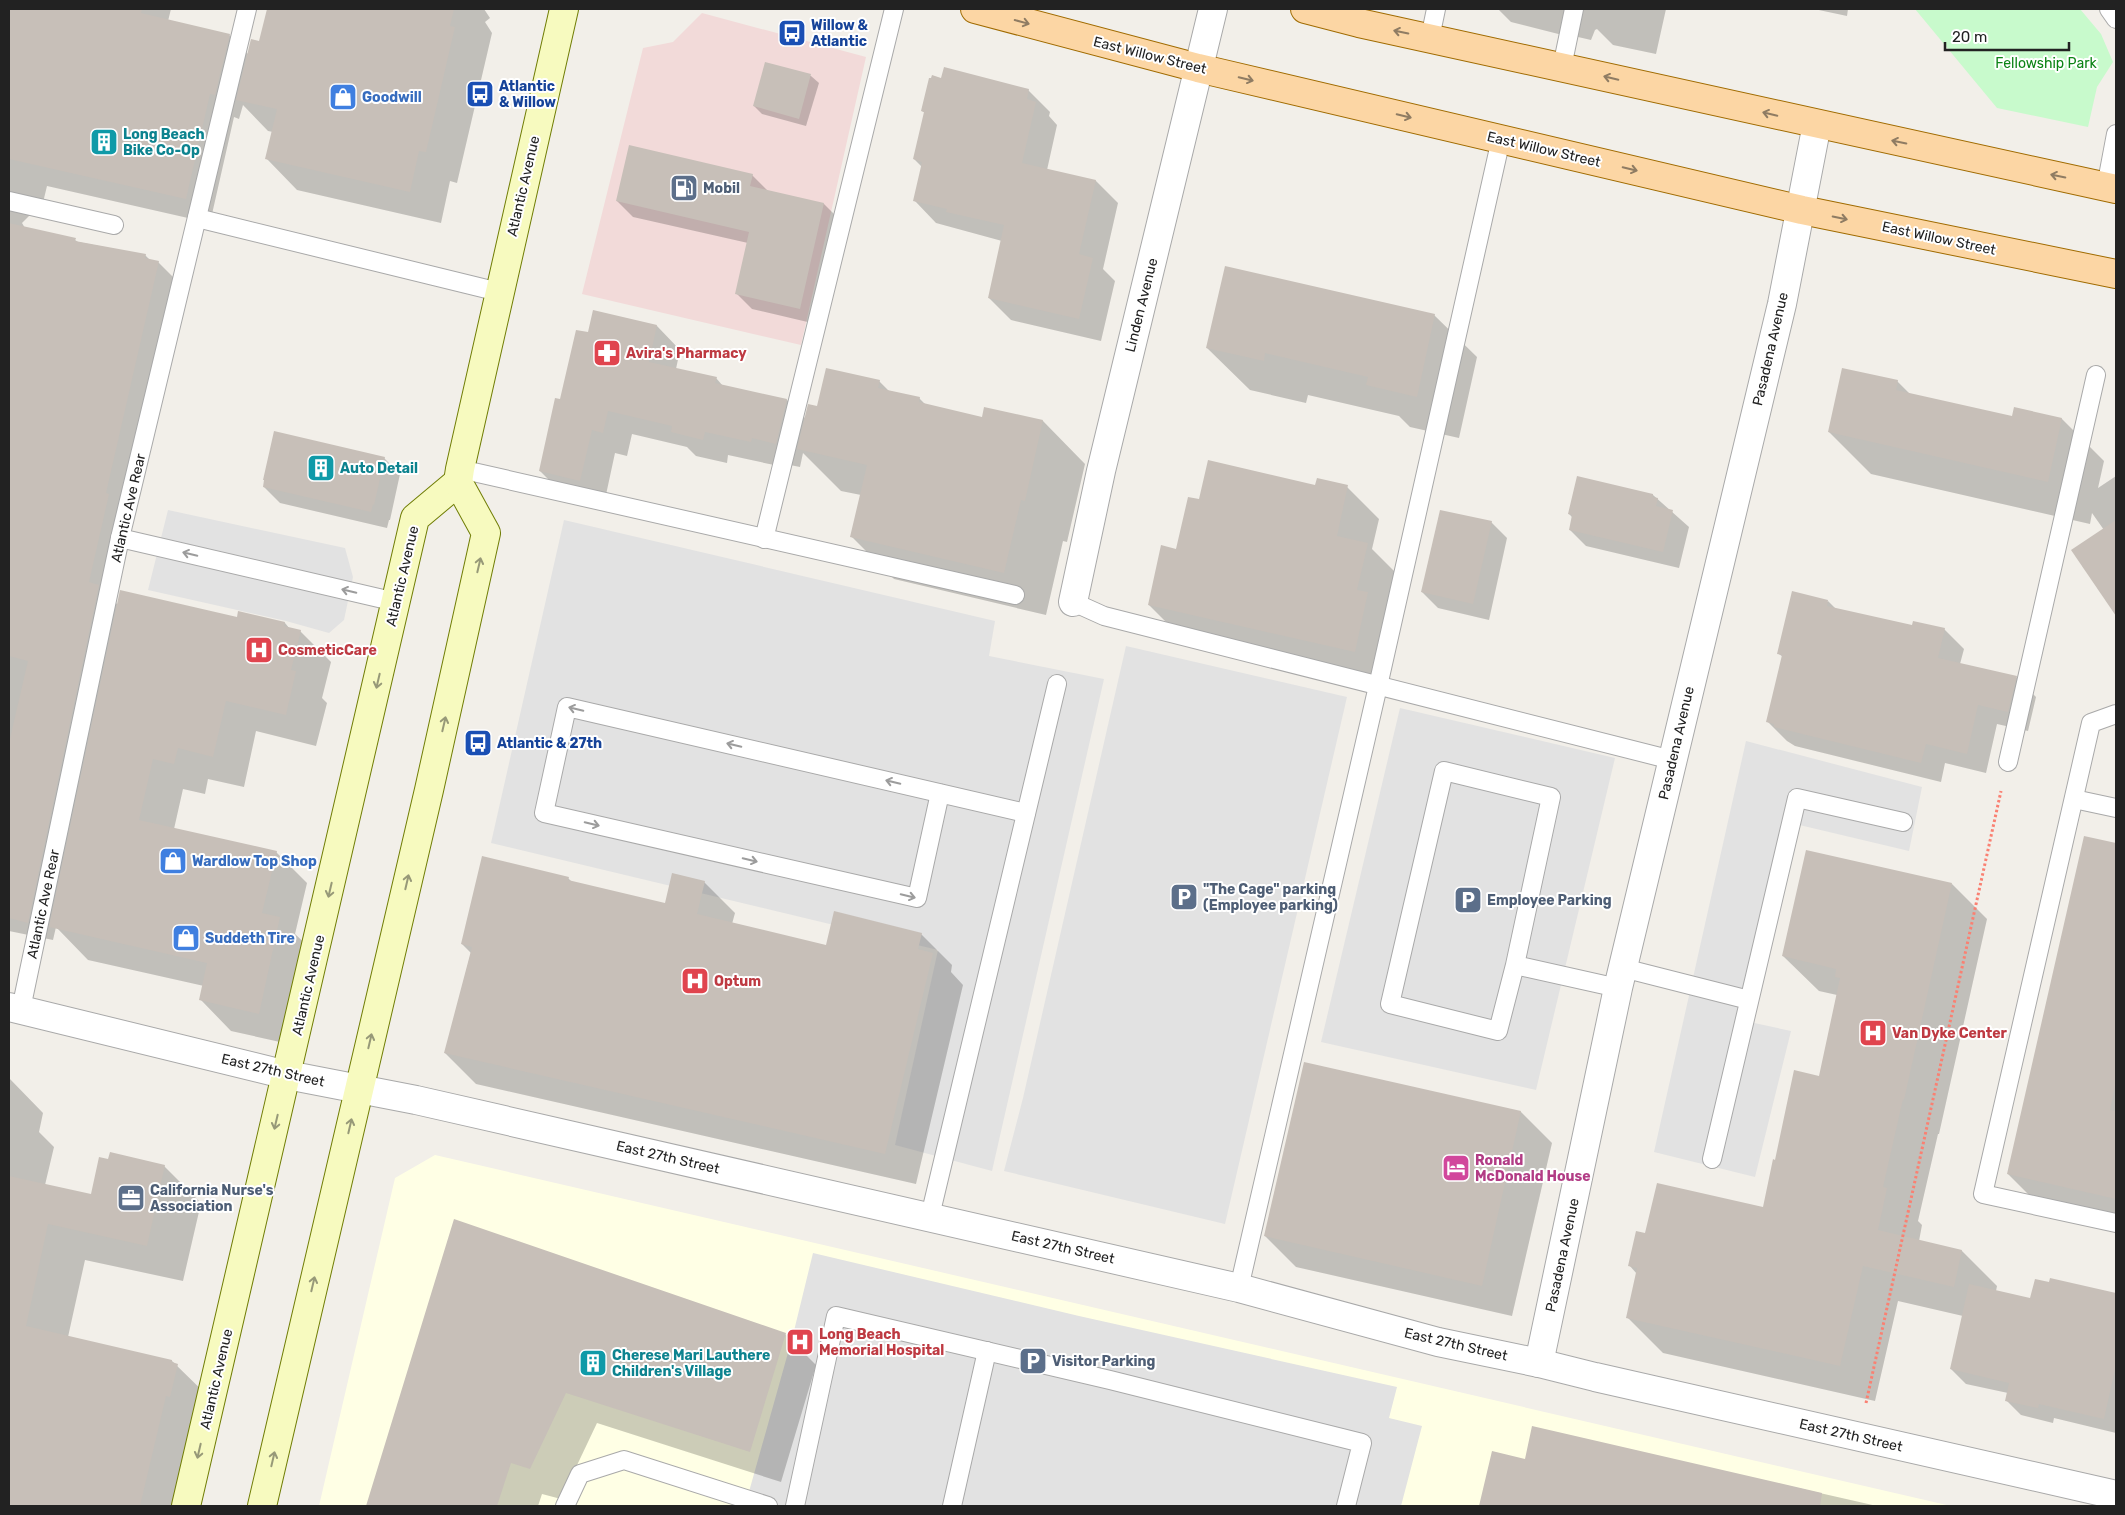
<svg xmlns="http://www.w3.org/2000/svg" width="2125" height="1515" viewBox="0 0 2125 1515" font-family="Rubik,sans-serif">
<style>
.commercial{fill:#f2dad9}
.education{fill:#ffffe5}
.park{fill:#c8facc}
.parking{fill:#e2e2e2}
.shadow{fill:#0003}
.building{fill:#c7bfb8}
.lines{fill:none;stroke-linecap:round;stroke-linejoin:round}
.service-casing{stroke:#a9a9a9;stroke-width:20}
.minor-casing{stroke:#a9a9a9;stroke-width:30}
.secondary-casing{stroke:#707d05;stroke-width:30}
.primary-casing{stroke:#a06b00;stroke-width:30}
.path{stroke:#fa8072;stroke-width:3;stroke-dasharray:2.5 2.5;stroke-linecap:butt}
.service{stroke:#fff;stroke-width:18}
.minor{stroke:#fff;stroke-width:28}
.secondary{stroke:#f7fabf;stroke-width:28}
.primary{stroke:#fcd6a4;stroke-width:28}
.oneway{stroke:#8f7c63}
.oneway2{stroke:#9c9c9c}
.oneway3{stroke:#979978}
.labels{text-anchor:middle;stroke-width:4;stroke-linejoin:round;paint-order:stroke}
.transit-label{font-size:14px;font-weight:bold;fill:#164399;stroke:#fff;text-anchor:start}
.street-label{font-size:14px;fill:#222;stroke:#fff}
.park-label{font-size:14px;fill:#0c8416;stroke:#fff}
.shop-label{font-size:14px;font-weight:bold;fill:#366cbe;stroke:#fff;text-anchor:start}
.culture-label{font-size:14px;font-weight:bold;fill:#0d838f;stroke:#fff;text-anchor:start}
.service-label{font-size:14px;font-weight:bold;fill:#4e5e75;stroke:#fff;text-anchor:start}
.health-label{font-size:14px;font-weight:bold;fill:#be3a42;stroke:#fff;text-anchor:start}
.hotel-label{font-size:14px;font-weight:bold;fill:#b23c85;stroke:#fff;text-anchor:start}
</style>
<rect width="100%" height="100%" fill="#f2efe9"/>
<polygon class="commercial" points="702,13 866,57 801,345 582,294 643,48 673,42"/>
<polygon class="education" points="435,1155 1951,1506 319,1506 395,1178"/>
<polygon class="park" points="1915,9 2080,9 2101,34 2113,62 2097,87 2088,127 1997,108"/>
<g class="parking">
<polygon points="168,510 345,548 353,577 344,620 329,633 286,621 148,590"/>
<polygon points="564,520 995,621 989,656 1104,679 992,1171 895,1145 938,950 491,843"/>
<polygon points="1126,646 1347,697 1225,1224 1004,1171 1023,1098"/>
<polygon points="1400,708 1615,758 1536,1090 1321,1042"/>
<polygon points="1746,741 1922,787 1909,851 1791,823 1745,1021 1791,1031 1755,1177 1654,1152"/>
<polygon points="813,1253 1079,1316 1397,1387 1389,1418 1422,1426 1401,1506 745,1506 793,1335"/>
</g>
<g class="shadow">
<polygon points="9,9 171,9 168,21 229,35 248,54 260,43 268,9 484,9 490,18 485,22 492,33 457,183 450,181 441,223 297,190 267,159 273,132 268,131 243,105 239,119 234,117 210,223 47,186 40,215 30,215 22,223 25,228 75,240 78,242 145,255 151,261 158,262 182,286 114,601 118,605 285,623 290,629 300,631 331,662 322,698 327,703 316,746 256,731 244,787 208,779 205,794 183,789 174,829 276,852 307,883 295,934 311,949 289,1044 231,1031 201,1000 204,986 88,960 56,927 53,940 9,931"/>
<polygon points="1498,9 1666,9 1656,54 1613,45 1597,29 1595,30 1591,40 1578,37 1578,39 1511,22"/>
<polygon points="1814,9 1848,9 1847,16"/>
<polygon points="766,63 811,76 819,83 806,126 762,114 754,106"/>
<polygon points="1028,90 1050,112 1049,116 1057,125 1047,170 1096,181 1118,203 1103,269 1115,281 1101,341 1011,320 989,298 1002,241 936,223 915,201 922,167 914,159 925,113 922,111"/>
<polygon points="752,175 768,191 824,204 840,220 816,324 752,309 736,293 748,243 633,217 617,201"/>
<polygon points="1434,315 1477,357 1459,438 1410,427 1399,416 1308,395 1306,403 1250,390 1207,348"/>
<polygon points="657,326 680,350 676,369 716,378 723,386 787,400 806,419 818,408 879,381 889,391 919,398 926,405 983,418 1043,421 1085,464 1067,542 1063,541 1046,615 894,579 852,537 861,495 841,491 803,453 800,467 775,462 774,465 728,455 727,463 696,456 687,447 632,434 627,456 615,453 604,504 564,495 540,471 561,400 589,333"/>
<polygon points="1897,381 1911,395 2013,417 2062,419 2104,461 2098,488 2116,476 2116,605 2096,585 2104,530 2092,513 2090,524 1871,474 1829,432"/>
<polygon points="384,458 400,474 390,520 389,520 387,528 280,503 264,487"/>
<polygon points="1347,487 1379,519 1372,549 1399,576 1386,684 1181,637 1149,605 1200,501"/>
<polygon points="1653,495 1689,527 1679,568 1586,546 1570,530 1573,518 1569,514"/>
<polygon points="1491,522 1507,538 1489,620 1438,608 1422,592"/>
<polygon points="1828,601 1836,609 1913,627 1944,629 1964,649 1960,664 2016,677 2036,697 2028,731 1997,724 1986,773 1945,763 1941,782 1795,746 1787,741 1768,722 1783,657 1779,654"/>
<polygon points="2085,837 2116,844 2116,1222 2039,1205 2008,1174"/>
<polygon points="568,878 573,883 666,905 704,882 735,913 732,924 827,946 921,934 952,965 951,972 963,985 916,1184 476,1084 445,1053 471,953 462,944"/>
<polygon points="1952,884 1987,919 1939,1134 1938,1134 1918,1221 1922,1225 1919,1241 1962,1251 1997,1286 1996,1291 2031,1299 2050,1284 2051,1280 2116,1294 2116,1433 2054,1418 2053,1423 2021,1415 2006,1400 2008,1393 1966,1384 1951,1369 1963,1316 1898,1301 1875,1401 1663,1353 1627,1317 1637,1274 1629,1265 1646,1234 1764,1209 1776,1161 1820,1077 1837,995 1819,991 1783,956"/>
<polygon points="1305,1063 1521,1112 1552,1143 1512,1316 1296,1267 1265,1236"/>
<polygon points="9,1078 43,1113 39,1132 54,1147 45,1185 92,1196 164,1166 201,1203 183,1281 85,1260 68,1337 172,1361 214,1402 185,1506 9,1506"/>
<polygon points="455,1221 785,1334 816,1365 781,1482 597,1423 561,1499 542,1494 538,1506 367,1506"/>
<polygon points="1533,1428 1877,1506 1481,1506 1493,1453 1526,1461"/>
</g>
<g class="building">
<polygon points="9,9 142,9 141,13 230,34 215,95 210,94 186,199 9,159"/>
<polygon points="267,9 454,9 450,26 455,27 426,152 419,151 410,192 265,159 277,109 236,100 251,39 259,41"/>
<polygon points="765,62 811,74 799,119 753,106"/>
<polygon points="944,67 1029,89 1027,99 1036,102 1022,163 1096,180 1079,254 1093,258 1079,319 988,298 1004,225 946,212 947,209 913,201 922,162 913,159 924,112 921,111 929,78 931,78 932,75 941,78"/>
<polygon points="629,145 753,174 750,186 824,203 800,309 735,294 749,232 616,201"/>
<polygon points="9,223 76,238 75,241 146,254 145,258 159,261 106,493 109,494 89,582 99,585 28,923 9,918 9,743 28,661 9,656"/>
<polygon points="1225,266 1435,314 1417,397 1366,385 1368,377 1265,353 1264,361 1206,348"/>
<polygon points="593,310 657,325 649,362 717,377 715,383 787,399 776,444 752,438 751,442 705,432 703,440 671,432 672,426 608,411 603,433 592,430 580,481 539,471 555,398 560,399 576,330 588,332"/>
<polygon points="826,368 880,380 878,388 920,397 919,402 982,417 984,407 1043,420 1025,501 1021,500 1004,573 850,537 867,465 797,449 808,404 817,406"/>
<polygon points="1842,368 1898,380 1896,390 2012,416 2014,407 2062,418 2048,482 1828,432"/>
<polygon points="274,431 385,457 374,505 373,504 371,512 263,487 264,480 263,480"/>
<polygon points="1208,460 1315,485 1317,478 1348,485 1337,536 1368,543 1357,590 1368,592 1355,652 1148,605 1161,545 1176,549 1188,497 1199,499"/>
<polygon points="1577,476 1653,494 1653,497 1658,498 1656,506 1673,510 1663,552 1569,530 1572,515 1568,514"/>
<polygon points="1440,510 1492,521 1473,604 1421,592"/>
<polygon points="2116,520 2116,616 2071,550"/>
<polygon points="120,590 237,617 238,611 285,622 284,626 301,630 291,670 296,671 286,715 226,701 213,757 178,748 174,764 153,759 139,820 277,851 262,913 280,917 259,1014 199,1000 207,963 49,927"/>
<polygon points="1792,591 1828,600 1827,606 1912,625 1913,621 1945,628 1938,658 2017,676 2008,712 1978,705 1967,754 1926,744 1921,763 1774,727 1774,724 1766,722 1782,655 1777,654"/>
<polygon points="2084,836 2116,843 2116,1081 2110,1110 2116,1111 2116,1199 2007,1174"/>
<polygon points="1806,850 1952,883 1904,1100 1903,1099 1883,1187 1887,1188 1878,1230 1962,1250 1954,1287 1863,1266 1840,1366 1626,1318 1637,1268 1628,1266 1636,1231 1645,1233 1657,1183 1763,1207 1773,1159 1775,1160 1794,1070 1819,1076 1840,978 1835,977 1836,969 1782,956"/>
<polygon points="482,856 569,877 568,880 665,903 672,873 705,881 697,914 826,945 834,911 922,933 918,949 933,953 885,1154 444,1053 472,947 461,944"/>
<polygon points="1304,1062 1521,1111 1482,1286 1264,1236"/>
<polygon points="110,1152 165,1165 147,1246 48,1224 26,1326 172,1360 172,1362 178,1364 170,1397 166,1396 140,1506 9,1506 9,1176 91,1194 99,1157 108,1159"/>
<polygon points="454,1219 786,1333 750,1452 566,1393 530,1469 511,1463 497,1506 366,1506"/>
<polygon points="2050,1278 2116,1293 2116,1365 2104,1419 2039,1404 2038,1408 2005,1401 2009,1383 1950,1369 1969,1284 2030,1298 2035,1279 2049,1282"/>
<polygon points="1532,1426 1822,1493 1820,1506 1479,1506 1492,1451 1525,1459"/>
</g>
<g class="lines">
<defs>
<g id="service">
<polyline points="2109,9 2116,19"/>
<polyline points="1430,38 1436,9"/>
<polyline points="1562,67 1574,9"/>
<polyline points="2106,187 2116,134"/>
<polyline points="9,201 114,225"/>
<polyline points="197,218 499,292"/>
<polyline points="460,469 1015,595"/>
<polyline points="120,538 396,602"/>
<polyline points="764,539 894,9"/>
<polyline points="1073,602 1104,616 1672,760"/>
<polyline points="2116,714 2091,723 1983,1194 2116,1223"/>
<polyline points="2008,762 2096,375"/>
<polyline points="940,793 917,898 544,813 567,707 1026,813"/>
<polyline points="2074,799 2116,808"/>
<polyline points="1515,965 1551,797 1444,771 1390,1004 1498,1031 1515,965 1618,988"/>
<polyline points="1623,968 1749,1000"/>
<polyline points="21,1009 120,538 247,9"/>
<polyline points="1712,1159 1797,798 1903,822"/>
<polyline points="930,1216 1057,684"/>
<polyline points="1239,1288 1378,686 1501,139"/>
<polyline points="565,1506 580,1474 624,1460 768,1506"/>
<polyline points="795,1506 836,1316 1110,1380 1362,1443 1346,1506"/>
<polyline points="952,1506 987,1351"/>
</g>
<g id="minor">
<polyline points="1073,602 1101,471 1213,9"/>
<polyline points="9,1007 287,1075 416,1100 1239,1288 1438,1342 1539,1363 1595,1377 2116,1495"/>
<polyline points="1539,1363 1618,988 1782,304 1817,124"/>
</g>
<g id="secondary">
<polyline points="186,1506 415,518 458,482"/>
<polyline points="262,1506 429,790 486,533 458,482 460,469 564,9"/>
</g>
<g id="primary">
<polyline points="975,9 1198,68 1802,210 2116,274"/>
<polyline points="1305,9 1359,23 2116,189"/>
</g>
</defs>
<use href="#service" class="service-casing"/>
<use href="#minor" class="minor-casing"/>
<use href="#secondary" class="secondary-casing"/>
<use href="#primary" class="primary-casing"/>
<polyline class="path" points="1866,1403 2001,791"/>
<use href="#service" class="service"/>
<use href="#minor" class="minor"/>
<use href="#secondary" class="secondary"/>
<use href="#primary" class="primary"/>
</g>
<defs><path id="oneway-shaft" d="M-6 0H5M1.5-3L5.5 0L1.5 3" fill="none" stroke-width="1.6" stroke-linecap="round" stroke-linejoin="round" transform="scale(1.25)"/></defs>
<g class="oneway">
<use href="#oneway-shaft" transform="translate(1022 22) rotate(15)"/>
<use href="#oneway-shaft" transform="translate(1401 32) rotate(-168)"/>
<use href="#oneway-shaft" transform="translate(1611 78) rotate(-167)"/>
<use href="#oneway-shaft" transform="translate(1246 79) rotate(13)"/>
<use href="#oneway-shaft" transform="translate(1770 114) rotate(-167)"/>
<use href="#oneway-shaft" transform="translate(1404 116) rotate(13)"/>
<use href="#oneway-shaft" transform="translate(1899 142) rotate(-168)"/>
<use href="#oneway-shaft" transform="translate(1630 169) rotate(13)"/>
<use href="#oneway-shaft" transform="translate(2058 176) rotate(-168)"/>
<use href="#oneway-shaft" transform="translate(1840 218) rotate(12)"/>
</g>
<g class="oneway2">
<use href="#oneway-shaft" transform="translate(190 554) rotate(-167)"/>
<use href="#oneway-shaft" transform="translate(349 591) rotate(-167)"/>
<use href="#oneway-shaft" transform="translate(576 709) rotate(-167)"/>
<use href="#oneway-shaft" transform="translate(734 745) rotate(-167)"/>
<use href="#oneway-shaft" transform="translate(893 782) rotate(-167)"/>
<use href="#oneway-shaft" transform="translate(592 824) rotate(13)"/>
<use href="#oneway-shaft" transform="translate(750 860) rotate(13)"/>
<use href="#oneway-shaft" transform="translate(908 896) rotate(13)"/>
</g>
<g class="oneway3">
<use href="#oneway-shaft" transform="translate(479 565) rotate(-77)"/>
<use href="#oneway-shaft" transform="translate(378 681) rotate(103)"/>
<use href="#oneway-shaft" transform="translate(444 724) rotate(-77)"/>
<use href="#oneway-shaft" transform="translate(407 882) rotate(-77)"/>
<use href="#oneway-shaft" transform="translate(330 890) rotate(103)"/>
<use href="#oneway-shaft" transform="translate(370 1041) rotate(-77)"/>
<use href="#oneway-shaft" transform="translate(276 1122) rotate(103)"/>
<use href="#oneway-shaft" transform="translate(350 1126) rotate(-77)"/>
<use href="#oneway-shaft" transform="translate(313 1284) rotate(-77)"/>
<use href="#oneway-shaft" transform="translate(199 1451) rotate(103)"/>
<use href="#oneway-shaft" transform="translate(273 1459) rotate(-77)"/>
</g>
<defs>
<symbol id="bus-square" viewBox="-11 -11 22 22"><rect x="-9" y="-9" width="18" height="18" rx="4" fill="#1a4fb4" stroke="#fff"/><path d="M-5-6H5V4H4V6H2V4H-2V6H-4V4H-5ZM-3.5-4V0h7V-4ZM-3.5 1.2v1.5H-2V1.2ZM2 1.2v1.5H3.5V1.2Z" fill="#fff"/></symbol>
<symbol id="shop-square" viewBox="-11 -11 22 22"><rect x="-9" y="-9" width="18" height="18" rx="4" fill="#3f7fe0" stroke="#fff"/><path d="M-5-2.5h2.3a2.7 3.5 0 0 1 5.4 0H5L5.5 6h-11ZM-1.5-2.5h3a1.5 2.3 0 0 0-3 0Z" fill="#fff"/></symbol>
<symbol id="building-square" viewBox="-11 -11 22 22"><rect x="-9" y="-9" width="18" height="18" rx="4" fill="#0f9aa8" stroke="#fff"/><path d="M-4-6H4V6H1V3H-1V6H-4ZM-2.5-4.3h1.7v1.8h-1.7ZM.8-4.3h1.7v1.8H.8ZM-2.5-1h1.7V.8h-1.7ZM.8-1h1.7V.8H.8Z" fill="#fff"/></symbol>
<symbol id="fuel-square" viewBox="-11 -11 22 22"><rect x="-9" y="-9" width="18" height="18" rx="4" fill="#5c6f8a" stroke="#fff"/><path d="M-5.5-6h7V0h2V4h1.3V-2.5L3-4.5l.8-.8L6-3V5H2.5V1h-1V6h-7ZM-4.2-4.7v3.2H.2V-4.7Z" fill="#fff"/></symbol>
<symbol id="pharmacy-square" viewBox="-11 -11 22 22"><rect x="-9" y="-9" width="18" height="18" rx="4" fill="#e0444e" stroke="#fff"/><path d="M-2-6h4v4h4v4h-4v4h-4v-4h-4v-4h4Z" fill="#fff"/></symbol>
<symbol id="hospital-square" viewBox="-11 -11 22 22"><rect x="-9" y="-9" width="18" height="18" rx="4" fill="#e0444e" stroke="#fff"/><path d="M-5-5h3v3.5h4V-5h3V5h-3V1.5h-4V5h-3Z" fill="#fff"/></symbol>
<symbol id="parking-square" viewBox="-11 -11 22 22"><rect x="-9" y="-9" width="18" height="18" rx="4" fill="#5c6f8a" stroke="#fff"/><path d="M-3.5-5.5H1a3.5 3.5 0 0 1 0 7H-1V5.5H-3.5ZM-1-3.4V-.6H.8a1.4 1.4 0 0 0 0-2.8Z" fill="#fff"/></symbol>
<symbol id="hotel-square" viewBox="-11 -11 22 22"><rect x="-9" y="-9" width="18" height="18" rx="4" fill="#d1479c" stroke="#fff"/><path d="M-6-4.5h1.5V1H6V5H4.5V3h-9V5H-6ZM-4 0a1.8 1.8 0 1 1 3.6 0ZM.5 0V-2.5h3Q6-2.5 6 0Z" fill="#fff"/></symbol>
<symbol id="office-square" viewBox="-11 -11 22 22"><rect x="-9" y="-9" width="18" height="18" rx="4" fill="#5c6f8a" stroke="#fff"/><path d="M-6-3h4V-5.5h4V-3h4V5H-6ZM-1-4.5V-3h2v-1.5ZM-6 0V1H6V0Z" fill="#fff"/></symbol>
</defs>
<g fill-rule="evenodd">
<use href="#bus-square" x="776" y="17" width="32" height="32"/>
<use href="#bus-square" x="464" y="78" width="32" height="32"/>
<use href="#shop-square" x="327" y="81" width="32" height="32"/>
<use href="#building-square" x="88" y="126" width="32" height="32"/>
<use href="#fuel-square" x="668" y="172" width="32" height="32"/>
<use href="#pharmacy-square" x="591" y="337" width="32" height="32"/>
<use href="#building-square" x="305" y="452" width="32" height="32"/>
<use href="#hospital-square" x="243" y="634" width="32" height="32"/>
<use href="#bus-square" x="462" y="727" width="32" height="32"/>
<use href="#shop-square" x="157" y="845" width="32" height="32"/>
<use href="#parking-square" x="1168" y="881" width="32" height="32"/>
<use href="#parking-square" x="1452" y="884" width="32" height="32"/>
<use href="#shop-square" x="170" y="922" width="32" height="32"/>
<use href="#hospital-square" x="679" y="965" width="32" height="32"/>
<use href="#hospital-square" x="1857" y="1017" width="32" height="32"/>
<use href="#hotel-square" x="1440" y="1152" width="32" height="32"/>
<use href="#office-square" x="115" y="1182" width="32" height="32"/>
<use href="#hospital-square" x="784" y="1326" width="32" height="32"/>
<use href="#parking-square" x="1017" y="1345" width="32" height="32"/>
<use href="#building-square" x="577" y="1347" width="32" height="32"/>
</g>
<g class="labels">
<g class="transit-label">
<text x="811" y="30">Willow &amp;<tspan x="811" dy="16">Atlantic</tspan></text>
<text x="499" y="91">Atlantic<tspan x="499" dy="16">&amp; Willow</tspan></text>
<text x="497" y="748">Atlantic &amp; 27th</text>
</g>
<g class="street-label">
<text transform="translate(1150 55) rotate(14)" y="5">East Willow Street</text>
<text transform="translate(1544 149) rotate(13)" y="5">East Willow Street</text>
<text transform="translate(523 186) rotate(-77)" y="5">Atlantic Avenue</text>
<text transform="translate(1939 238) rotate(12)" y="5">East Willow Street</text>
<text transform="translate(1141 305) rotate(-76)" y="5">Linden Avenue</text>
<text transform="translate(1770 349) rotate(-77)" y="5">Pasadena Avenue</text>
<text transform="translate(128 508) rotate(-77)" y="5">Atlantic Ave Rear</text>
<text transform="translate(402 576) rotate(-77)" y="5">Atlantic Avenue</text>
<text transform="translate(1676 743) rotate(-77)" y="5">Pasadena Avenue</text>
<text transform="translate(43 904) rotate(-78)" y="5">Atlantic Ave Rear</text>
<text transform="translate(308 985) rotate(-77)" y="5">Atlantic Avenue</text>
<text transform="translate(273 1070) rotate(13)" y="5">East 27th Street</text>
<text transform="translate(668 1157) rotate(13)" y="5">East 27th Street</text>
<text transform="translate(1063 1247) rotate(13)" y="5">East 27th Street</text>
<text transform="translate(1562 1255) rotate(-78)" y="5">Pasadena Avenue</text>
<text transform="translate(1456 1344) rotate(13)" y="5">East 27th Street</text>
<text transform="translate(216 1379) rotate(-77)" y="5">Atlantic Avenue</text>
<text transform="translate(1851 1435) rotate(13)" y="5">East 27th Street</text>
</g>
<g class="park-label">
<text x="2046" y="68">Fellowship Park</text>
</g>
<g class="shop-label">
<text x="362" y="102">Goodwill</text>
<text x="192" y="866">Wardlow Top Shop</text>
<text x="205" y="943">Suddeth Tire</text>
</g>
<g class="culture-label">
<text x="123" y="139">Long Beach<tspan x="123" dy="16">Bike Co-Op</tspan></text>
<text x="340" y="473">Auto Detail</text>
<text x="612" y="1360">Cherese Mari Lauthere<tspan x="612" dy="16">Children's Village</tspan></text>
</g>
<g class="service-label">
<text x="703" y="193">Mobil</text>
<text x="1203" y="894">"The Cage" parking<tspan x="1203" dy="16">(Employee parking)</tspan></text>
<text x="1487" y="905">Employee Parking</text>
<text x="150" y="1195">California Nurse's<tspan x="150" dy="16">Association</tspan></text>
<text x="1052" y="1366">Visitor Parking</text>
</g>
<g class="health-label">
<text x="626" y="358">Avira's Pharmacy</text>
<text x="278" y="655">CosmeticCare</text>
<text x="714" y="986">Optum</text>
<text x="1892" y="1038">Van Dyke Center</text>
<text x="819" y="1339">Long Beach<tspan x="819" dy="16">Memorial Hospital</tspan></text>
</g>
<g class="hotel-label">
<text x="1475" y="1165">Ronald<tspan x="1475" dy="16">McDonald House</tspan></text>
</g>
</g>
<rect width="2125" height="1515" fill="none" stroke="#222222" stroke-width="20"/>
<path d="M1945 42v8h124v-8" fill="none" stroke="#222222" stroke-width="2.5"/>
<text x="1952" y="42" font-size="15" fill="#222222" stroke="#ffffff" stroke-width="4" paint-order="stroke">20 m</text>
</svg>
